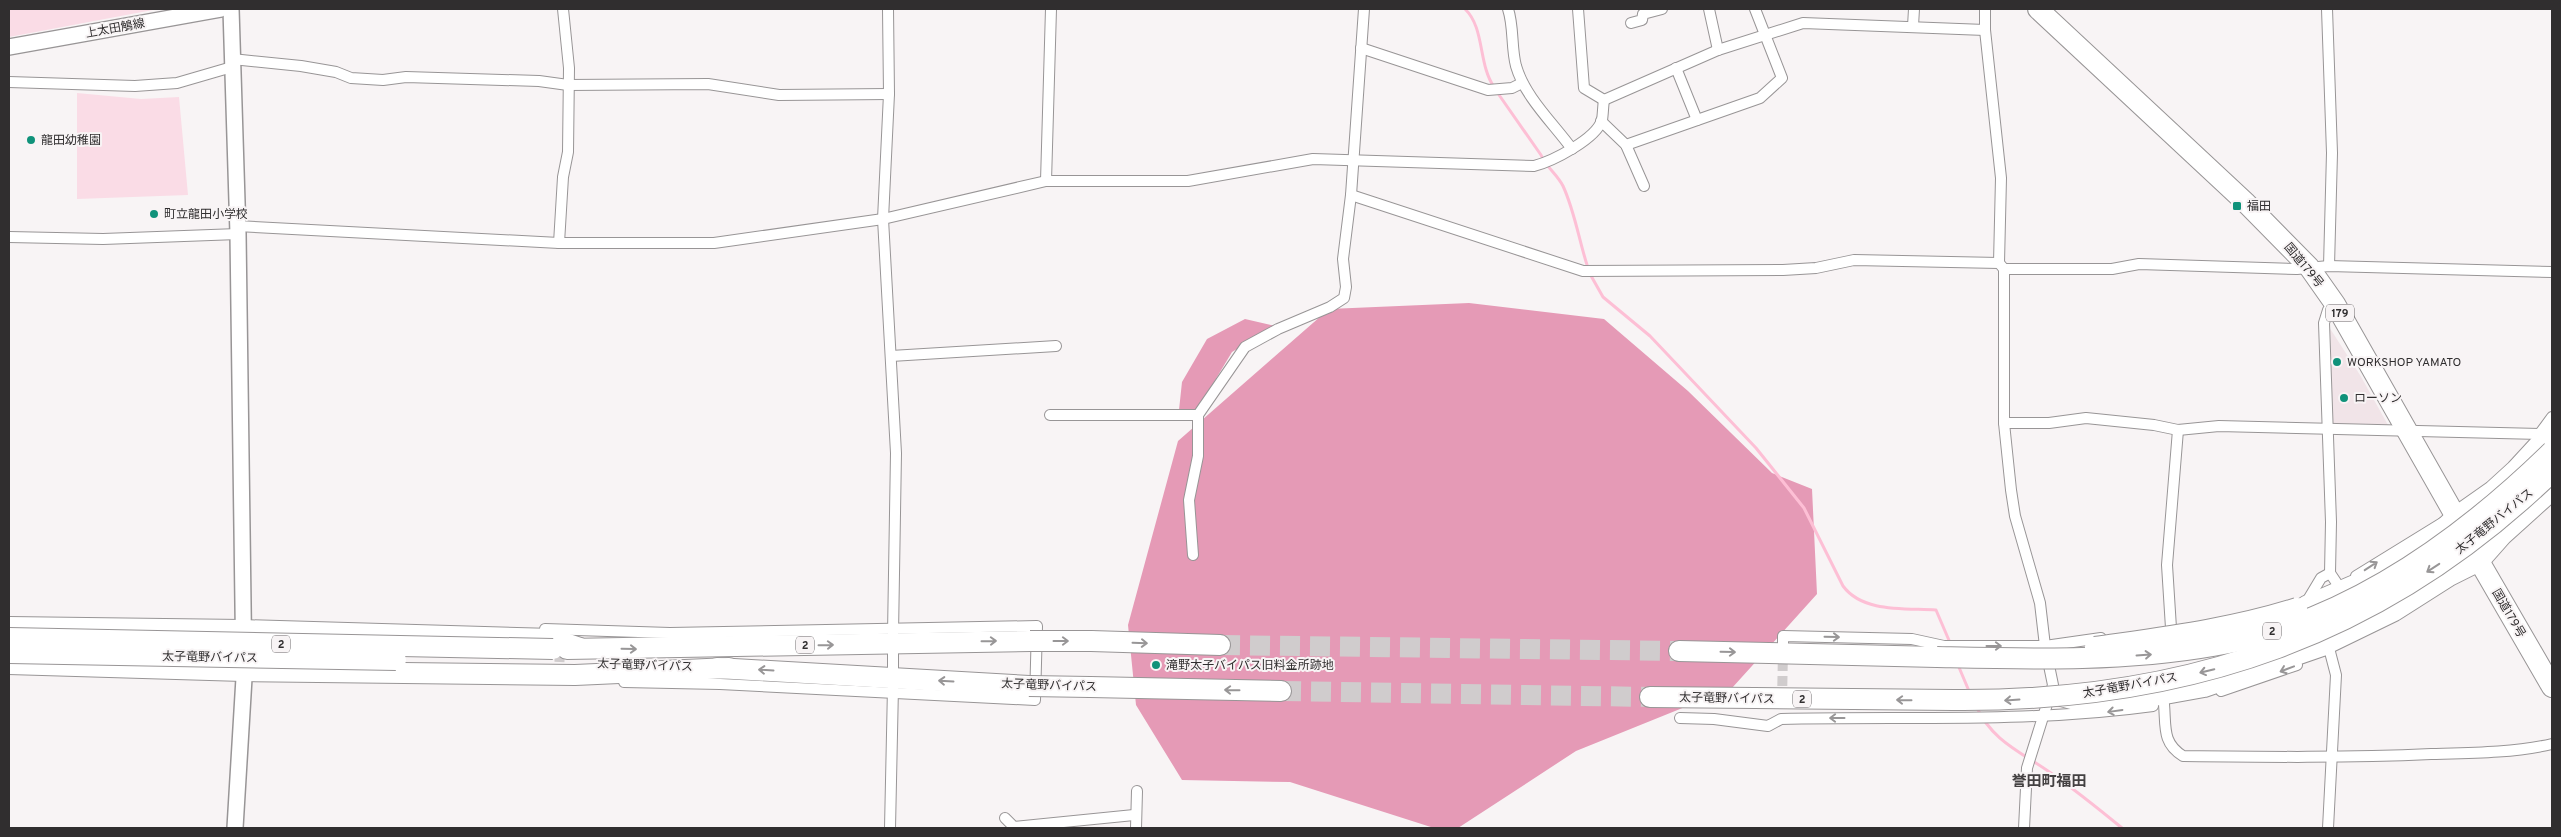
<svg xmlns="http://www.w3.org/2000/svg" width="2561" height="837" viewBox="0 0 2561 837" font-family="Overpass,'Noto Sans JP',sans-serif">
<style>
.built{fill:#f1e4e8}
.green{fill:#fadce6}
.forest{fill:#e59ab6}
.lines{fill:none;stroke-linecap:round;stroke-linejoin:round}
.stream{stroke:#fdbfd5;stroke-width:3}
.street-tunnel{stroke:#d0cccd;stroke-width:10;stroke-dasharray:10 5;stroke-linecap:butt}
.highway-tunnel{stroke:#d0cccd;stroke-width:20;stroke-dasharray:20 10;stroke-linecap:butt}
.street-casing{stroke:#989596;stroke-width:12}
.secondary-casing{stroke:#989596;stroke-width:18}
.highway-casing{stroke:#989596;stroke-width:22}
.street{stroke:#fff;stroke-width:10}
.secondary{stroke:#fff;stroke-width:15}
.highway{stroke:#fff;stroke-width:20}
.highway-bridge-casing{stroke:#989596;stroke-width:22;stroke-linecap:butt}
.highway-bridge{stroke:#fff;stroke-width:20}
.oneway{stroke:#989697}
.poi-dot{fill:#10927a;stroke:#f8f4f5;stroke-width:2}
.labels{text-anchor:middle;stroke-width:4;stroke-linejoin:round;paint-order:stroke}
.shield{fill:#f8f4f5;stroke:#6c696a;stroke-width:1}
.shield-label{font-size:11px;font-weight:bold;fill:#302e2f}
.street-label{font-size:12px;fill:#302e2f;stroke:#f8f4f5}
.poi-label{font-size:12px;fill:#302e2f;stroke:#f8f4f5;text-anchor:start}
.quarter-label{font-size:15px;font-weight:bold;fill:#444142;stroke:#f8f4f5}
</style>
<rect width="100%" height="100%" fill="#f8f4f5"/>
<polygon class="built" points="2329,327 2360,375 2388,425 2386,427 2332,426"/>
<g class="green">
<polygon points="9,9 158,9 9,37"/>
<polygon points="77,93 141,99 179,97 188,195 77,199"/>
</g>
<g class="forest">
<polygon points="1469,303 1604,319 1688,391 1772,473 1812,489 1817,594 1732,688 1576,751 1458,828 1434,828 1290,782 1182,780 1136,705 1128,625 1178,441 1329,309"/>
<polygon points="1245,319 1275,326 1232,352 1196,412 1179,410 1182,382 1207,339"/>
</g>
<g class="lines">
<g class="stream">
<path d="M1465 9C1485 28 1478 64 1494 87"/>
<path d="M1497 92 1541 155C1546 167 1557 174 1563 186 1575 212 1579 241 1588 268"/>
<path d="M1590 274 1603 297 1650 336 1756 448 1804 508 1843 586C1863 613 1905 608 1936 610L1951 645"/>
<polyline points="1958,665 1969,691"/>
<path d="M1976 706C1993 743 2024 753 2055 776 2078 792 2100 810 2122 828"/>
</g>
<g class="street-tunnel">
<polyline points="559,677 560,644"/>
<polyline points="1782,701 1783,651"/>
</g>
<g class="highway-tunnel">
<polyline points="1220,645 1679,651"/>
<polyline points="1281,691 1650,697"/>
</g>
<defs>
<g id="street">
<polyline points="888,9 889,94 883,219 896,453 893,634"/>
<path d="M1508 9C1514 27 1511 47 1516 66 1525 97 1553 123 1572 149"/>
<polyline points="1578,9 1584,88 1604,100"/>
<polyline points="1709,9 1718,50"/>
<polyline points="1985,9 1985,30 2001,178 1999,263"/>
<polyline points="2327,9 2332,153 2329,266"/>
<polyline points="1631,23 1642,20 1643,14 1662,9"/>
<polyline points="1913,26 1914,9"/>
<polyline points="1361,48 1488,90 1512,88 1522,83"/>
<polyline points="232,59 301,66 336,72 351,78 383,80 406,77 539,81 568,85 708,84 779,95 889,94"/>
<polyline points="1676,68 1697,120"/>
<polyline points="9,82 135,86 177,83 232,67"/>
<polyline points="1604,100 1718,50 1803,23 1985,30"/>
<polyline points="1601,121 1626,145 1644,186"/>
<polyline points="1626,145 1760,98 1782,78 1755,9"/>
<polyline points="1046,181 1051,9"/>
<polyline points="1351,195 1583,271 1783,270 1816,268 1854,260 1999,263 2004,269 2112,269 2139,264 2297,269 2329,266 2552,272"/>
<path d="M237 226 559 243H714L883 219 1046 181H1188L1313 159 1534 166C1553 161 1596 139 1602 120 1603 114 1603 106 1604 100"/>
<polyline points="9,237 103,239 238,234"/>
<polyline points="559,243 563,177 568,152 569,68 563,9"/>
<polyline points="2004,269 2004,423 2011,490 2015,516 2040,603 2045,646 2053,685 2027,768 2024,828"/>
<polyline points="891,356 1056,346"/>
<polyline points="1050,415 1198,415 1245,347 1278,329 1330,307 1344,298 1346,287 1343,259 1351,195 1364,9"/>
<polyline points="2004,423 2049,423 2086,418 2154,425 2178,430 2219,426 2540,434"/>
<polyline points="2541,432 2552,417"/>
<polyline points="1193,555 1189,500 1198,456 1198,415"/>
<polyline points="2330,573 2331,522 2324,323 2328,310 2335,304"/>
<polyline points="2356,576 2442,523"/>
<polyline points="2309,598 2321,578 2330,573 2338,585"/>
<polyline points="2171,628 2167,565 2178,430"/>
<polyline points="545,629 670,633 1037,626 1035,700 720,684 624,682"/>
<polyline points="1783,644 1783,636 1912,639 1944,646 2045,646 2101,638"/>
<polyline points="893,651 893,670"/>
<polyline points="2221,691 2297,665"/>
<path d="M2164 704C2166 727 2162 743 2183 756 2266 757 2348 758 2431 754 2472 753 2513 753 2552 744"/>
<path d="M1680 718 1714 719 1768 726 1781 719C1905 716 2030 723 2153 706"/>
<polyline points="1005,818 1014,827 1134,815"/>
<polyline points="890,828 893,687"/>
<polyline points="1136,828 1137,791"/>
<polyline points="2328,828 2336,675 2330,652"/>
</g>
<g id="secondary">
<polyline points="231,9 238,234 244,678 235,828"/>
<polyline points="9,47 221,9"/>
</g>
<g id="highway">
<polyline points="2038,9 2245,202 2309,267 2335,304 2456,517 2479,561 2552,687"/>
<polyline points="2306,606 2378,575 2434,538 2456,517 2493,491 2516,470 2552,431"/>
<polyline points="9,627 242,630 553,639 580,648"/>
<polyline points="1091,641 1220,645"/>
<polyline points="567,649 1030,641"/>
<polyline points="1679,651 1937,657"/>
<polyline points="9,664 243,671 575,675 729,668"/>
<polyline points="717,668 1029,686"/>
<polyline points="1090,687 1281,691"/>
<polyline points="2061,696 2087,703 2154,696 2204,687 2322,646 2394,611 2449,576 2479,561 2502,535 2552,490"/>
<polyline points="1650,697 1953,700"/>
</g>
</defs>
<use href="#street" class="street-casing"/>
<use href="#secondary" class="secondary-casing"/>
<use href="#highway" class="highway-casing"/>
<use href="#street" class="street"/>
<use href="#secondary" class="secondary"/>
<use href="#highway" class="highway"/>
<defs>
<g id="highway-bridge">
<polyline points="9,638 553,649"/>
<polyline points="1030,641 1091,641"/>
<path d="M2095 647C2164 637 2231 629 2297 608"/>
<polyline points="9,653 396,660"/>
<path d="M1937 657C2029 659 2122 662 2213 646 2344 624 2459 542 2552 451"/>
<polyline points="1029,686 1090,687"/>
<path d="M1953 700C2187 702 2383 636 2552 472"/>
</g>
</defs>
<use href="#highway-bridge" class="highway-bridge-casing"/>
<use href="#highway-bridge" class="highway-bridge"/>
</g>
<defs><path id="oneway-shaft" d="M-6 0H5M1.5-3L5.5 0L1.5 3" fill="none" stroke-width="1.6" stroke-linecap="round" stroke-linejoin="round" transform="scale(1.25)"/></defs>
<g class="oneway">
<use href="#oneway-shaft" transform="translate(2371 566) rotate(-33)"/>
<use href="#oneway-shaft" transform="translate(2433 568) rotate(147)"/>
<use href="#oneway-shaft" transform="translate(1832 637) rotate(1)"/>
<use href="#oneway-shaft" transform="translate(989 641) rotate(-1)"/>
<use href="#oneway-shaft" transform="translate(1061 641)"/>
<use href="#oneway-shaft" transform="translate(1140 643) rotate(2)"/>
<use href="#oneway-shaft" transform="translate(826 645) rotate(-1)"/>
<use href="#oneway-shaft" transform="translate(1994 646)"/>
<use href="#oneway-shaft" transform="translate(629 649) rotate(1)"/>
<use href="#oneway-shaft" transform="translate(1728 652) rotate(1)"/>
<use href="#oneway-shaft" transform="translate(2144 655) rotate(-4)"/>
<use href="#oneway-shaft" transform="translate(2287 669) rotate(159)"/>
<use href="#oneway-shaft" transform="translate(766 670) rotate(-177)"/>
<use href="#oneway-shaft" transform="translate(2207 671) rotate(167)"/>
<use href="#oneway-shaft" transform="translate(946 681) rotate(-177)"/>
<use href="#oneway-shaft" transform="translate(1232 690) rotate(-179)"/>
<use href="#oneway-shaft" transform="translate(1904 700) rotate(-179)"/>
<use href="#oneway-shaft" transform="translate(2012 700) rotate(176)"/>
<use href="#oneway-shaft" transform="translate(2115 711) rotate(172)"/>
<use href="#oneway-shaft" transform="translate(1837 718) rotate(-180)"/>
</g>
<g class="poi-dot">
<circle cx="31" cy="140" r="5"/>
<rect x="2232" y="201" width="10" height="10" rx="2.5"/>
<circle cx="154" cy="214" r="5"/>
<circle cx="2337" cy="362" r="5"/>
<circle cx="2344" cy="398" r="5"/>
<circle cx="1156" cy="665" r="5"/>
</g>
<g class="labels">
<g class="shield">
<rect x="2326" y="304.5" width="28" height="17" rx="4"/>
<rect x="2263" y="622.5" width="18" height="17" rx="4"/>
<rect x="272" y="635.5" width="18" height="17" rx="4"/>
<rect x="796" y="636.5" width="18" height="17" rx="4"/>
<rect x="1793" y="690.5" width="18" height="17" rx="4"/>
</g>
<g class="shield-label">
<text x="2340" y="317">179</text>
<text x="2272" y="635">2</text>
<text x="281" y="648">2</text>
<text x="805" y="649">2</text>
<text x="1802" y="703">2</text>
</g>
<g class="street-label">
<text transform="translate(115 28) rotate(-10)" y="4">上太田鵤線</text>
<text transform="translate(2304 265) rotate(50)" y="4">国道179号</text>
<text transform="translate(2494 521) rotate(-39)" y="4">太子竜野バイパス</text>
<text transform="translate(2509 613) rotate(60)" y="4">国道179号</text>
<text transform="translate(210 657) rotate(1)" y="4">太子竜野バイパス</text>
<text transform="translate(645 665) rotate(2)" y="4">太子竜野バイパス</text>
<text transform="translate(1049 685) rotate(2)" y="4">太子竜野バイパス</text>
<text transform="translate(2130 685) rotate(-10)" y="4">太子竜野バイパス</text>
<text transform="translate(1727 698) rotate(1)" y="4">太子竜野バイパス</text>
</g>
<g class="poi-label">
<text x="41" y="144">龍田幼稚園</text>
<text x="2247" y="210">福田</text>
<text x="164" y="218">町立龍田小学校</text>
<text x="2347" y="366">WORKSHOP YAMATO</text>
<text x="2354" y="402">ローソン</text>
<text x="1166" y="669">滝野太子バイパス旧料金所跡地</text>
</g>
<g class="quarter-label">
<text x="2049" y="786">誉田町福田</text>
</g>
</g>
<rect width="2561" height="837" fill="none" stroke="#302e2f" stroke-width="20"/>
</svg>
